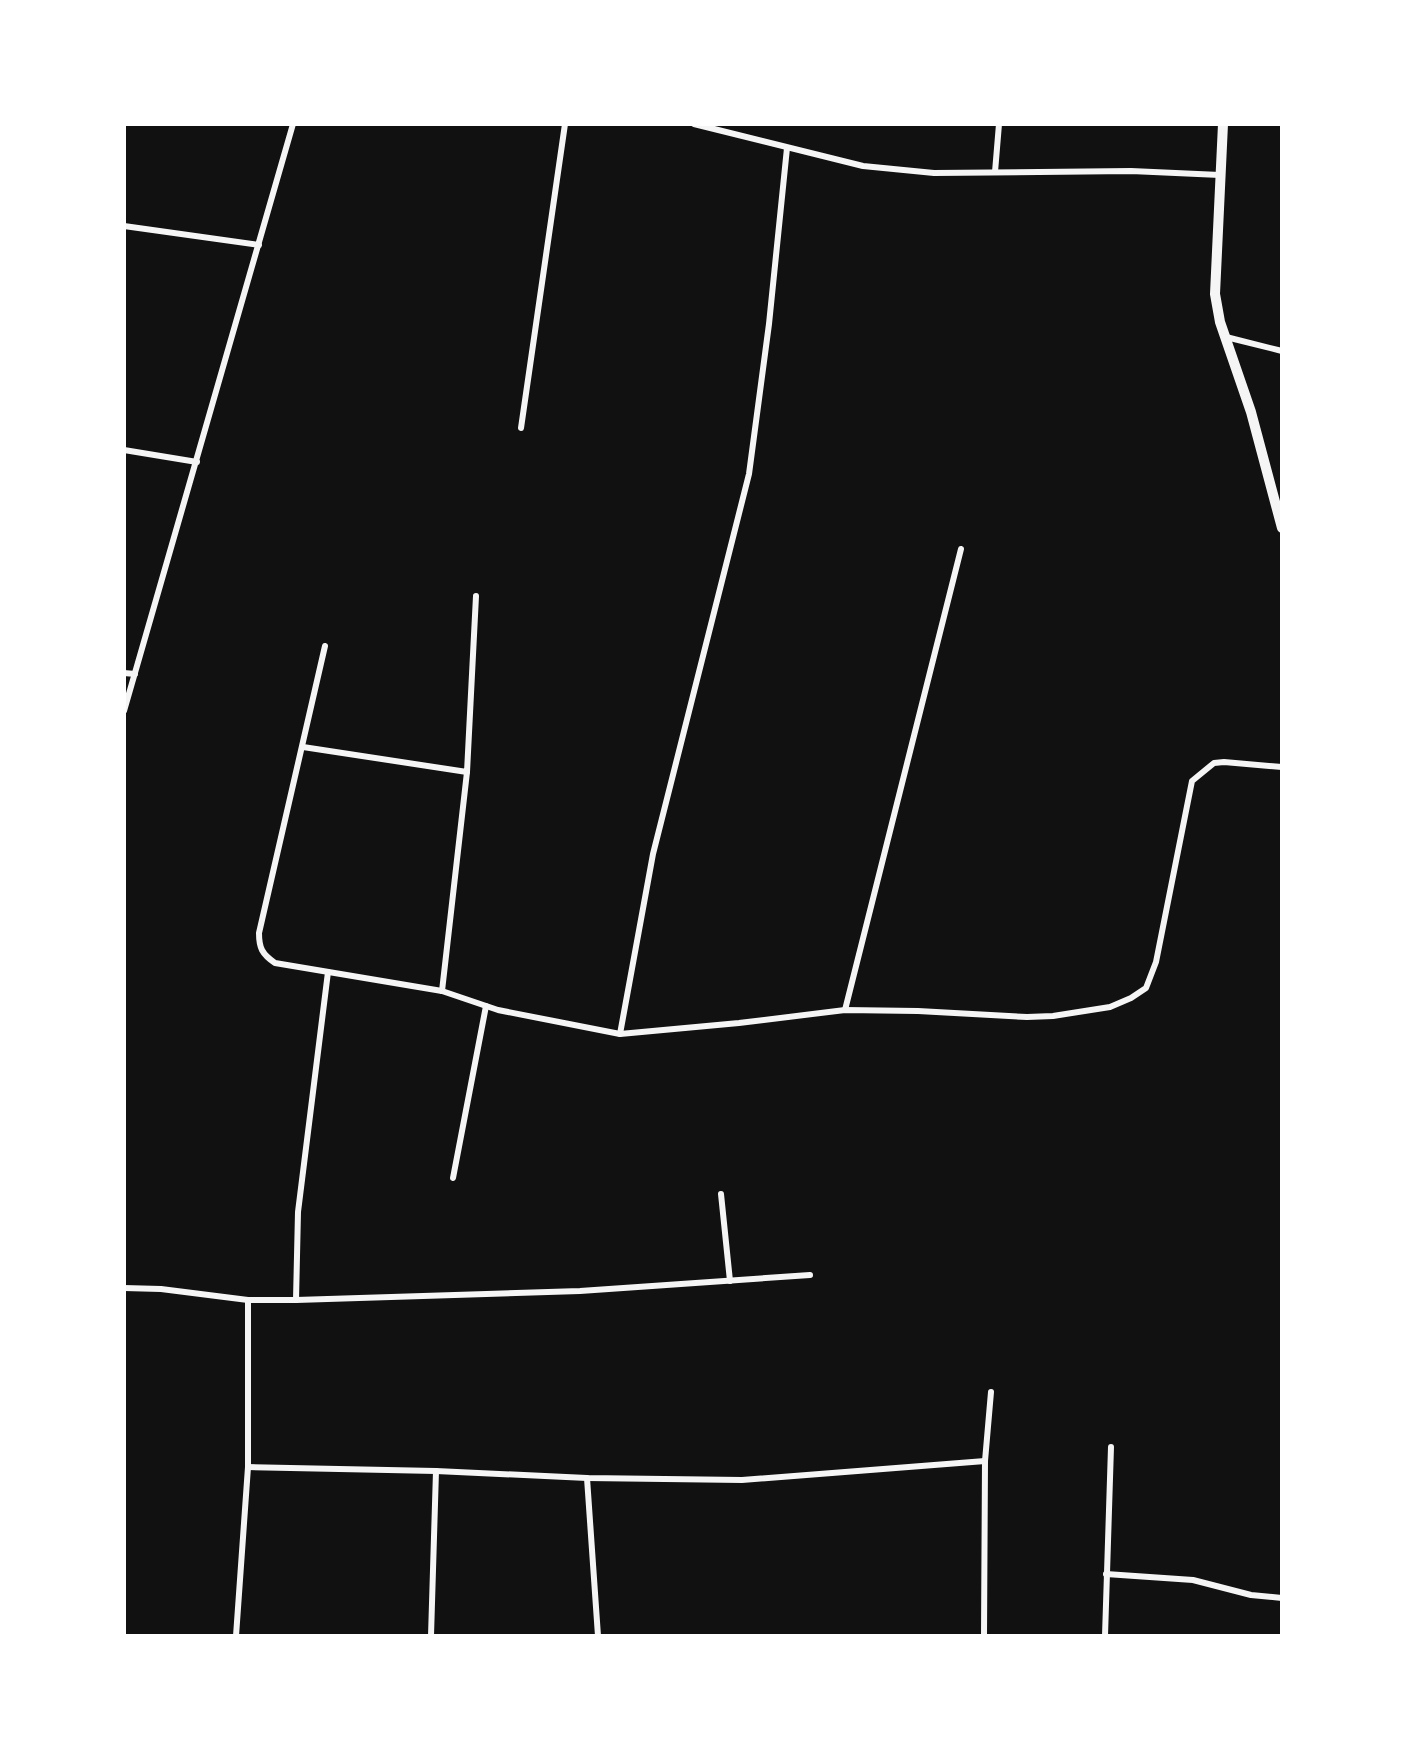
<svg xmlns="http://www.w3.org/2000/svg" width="1406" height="1760" viewBox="0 0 1406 1760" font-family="Spectral,serif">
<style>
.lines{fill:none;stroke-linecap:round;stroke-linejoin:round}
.minor{stroke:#f5f5f5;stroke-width:6}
.tertiary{stroke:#f5f5f5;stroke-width:10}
</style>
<rect width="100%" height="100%" fill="#111"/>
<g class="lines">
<g class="minor">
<polyline points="694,124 863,166 934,173 1131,171 1220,175"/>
<polyline points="995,172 999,124"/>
<polyline points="124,226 259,245"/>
<polyline points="1226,337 1282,351"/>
<polyline points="521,428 565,124"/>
<polyline points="124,450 197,462"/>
<path d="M325 646 259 933C259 948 262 954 275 963L442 991 498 1010 620 1034 739 1023 845 1010 918 1011 1027 1017 1053 1016 1110 1007 1131 998 1146 988 1156 962 1192 781 1214 763 1224 762 1282 767"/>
<polyline points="124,673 135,674"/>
<polyline points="124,711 293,124"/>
<polyline points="303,747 467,772 476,596"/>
<polyline points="442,991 467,772"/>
<polyline points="845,1010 961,549"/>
<polyline points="620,1034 653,854 749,474 769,324 787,148"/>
<polyline points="453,1178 486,1006"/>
<polyline points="721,1194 730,1281"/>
<polyline points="124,1288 161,1289 248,1300 296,1300 580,1291 810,1275"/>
<polyline points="296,1300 298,1212 328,972"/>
<polyline points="248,1467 436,1471 587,1478 742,1480 985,1461"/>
<polyline points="587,1478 598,1636"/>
<polyline points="1106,1574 1193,1580 1251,1595 1282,1598"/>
<polyline points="236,1636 248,1467 248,1300"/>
<polyline points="431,1636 436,1471"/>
<polyline points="984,1636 985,1461 991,1392"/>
<polyline points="1105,1636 1111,1447"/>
</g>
<polyline class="tertiary" points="1223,124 1215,294 1220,322 1251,412 1282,528"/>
</g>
<rect width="1406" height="1760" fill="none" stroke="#ffffff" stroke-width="252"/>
</svg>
